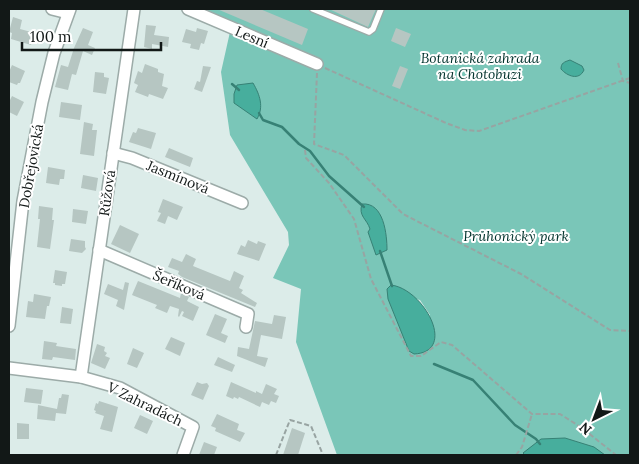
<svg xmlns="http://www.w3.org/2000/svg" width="639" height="464" viewBox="0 0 639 464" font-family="Lora,serif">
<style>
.green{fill:#7ac6b8;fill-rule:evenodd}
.water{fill:#47ae9d;stroke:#378175}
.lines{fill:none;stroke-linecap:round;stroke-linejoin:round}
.stream{stroke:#378175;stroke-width:2.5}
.building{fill:#b6c6c2}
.service-casing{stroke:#9caba8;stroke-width:8}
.minor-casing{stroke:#9caba8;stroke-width:14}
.path{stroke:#98a4a2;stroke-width:2;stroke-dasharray:5 2.5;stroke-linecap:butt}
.service{stroke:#fff;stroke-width:5.5}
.minor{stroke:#fff;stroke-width:11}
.labels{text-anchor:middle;stroke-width:4;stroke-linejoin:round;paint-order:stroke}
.street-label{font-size:14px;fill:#121817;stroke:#fff}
.park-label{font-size:14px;font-style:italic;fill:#00322c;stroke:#fff}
</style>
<rect width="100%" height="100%" fill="#dcece9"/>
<path class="green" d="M201 9H630V455H337L296 342 301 289 273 278 289 245 288 232 230 135 221 72 232 23ZM387 293 420 300 430 315 410 351Z"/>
<g class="water">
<path d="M570 60 582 66 584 70C579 81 567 76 561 69 561 63 564 62 570 60Z"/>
<path d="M253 83C260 95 264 107 257 119L234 103V94L237 85Z"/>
<path d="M362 204C384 202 387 235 387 250L376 255 368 232 370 229C367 219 358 216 362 204Z"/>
<path d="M391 285C424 289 458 352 414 354L409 351 388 299 387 289Z"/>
<polygon points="565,438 594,447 605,455 525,455 523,453 541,439"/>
</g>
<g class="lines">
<g class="stream">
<polyline points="232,84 239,90"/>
<polyline points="259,113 263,120 282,127 299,144 310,151 329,176 364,207"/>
<polyline points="380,251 392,286"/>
<polyline points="434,364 473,380 515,425 536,439 540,444"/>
</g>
</g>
<g class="building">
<polygon points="217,9 260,9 308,29 302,45"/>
<polygon points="329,9 376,9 368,27"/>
<polygon points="13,17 22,20 20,29 35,33 31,45 11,39 12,33 9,32"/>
<polygon points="146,25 156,26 154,35 169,37 168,47 152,44 152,49 144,47"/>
<polygon points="83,28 93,32 88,45 95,48 92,55 83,51 76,75 72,74 68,90 55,87 61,65 68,67 74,48"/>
<polygon points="197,28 208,31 204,44 201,43 199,50 190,48 191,44 182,42 186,29 196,32"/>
<polygon points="396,28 411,34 405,47 391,41"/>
<polygon points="145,64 158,69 158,72 164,74 162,86 168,88 163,99 149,94 148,97 135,92 138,85 134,83 138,71 142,73"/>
<polygon points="12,65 25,71 20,83 18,83 17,85 9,82 9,72"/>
<polygon points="203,66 211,67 202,92 194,89 197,81 200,82"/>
<polygon points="400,66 408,69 400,89 392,86"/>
<polygon points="95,72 104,73 104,77 109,78 106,94 93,92"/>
<polygon points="12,96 24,102 17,116 9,112 9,102"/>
<polygon points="61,102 82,105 80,120 59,117"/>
<polygon points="84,122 93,124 92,130 97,130 94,156 80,154"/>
<polygon points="138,128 156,133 151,149 129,142 133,132 136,133"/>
<polygon points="169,148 193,158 190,167 165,157"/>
<polygon points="48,167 65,170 64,179 60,179 59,185 46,183"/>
<polygon points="83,175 98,178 96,191 81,188"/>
<polygon points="163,199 183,207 177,220 168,216 165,224 157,221 161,213 158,212"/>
<polygon points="39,206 53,208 52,220 54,220 50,249 37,247 40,219 38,219"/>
<polygon points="73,209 88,211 86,224 72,222"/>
<polygon points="120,225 139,234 130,253 111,244"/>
<polygon points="71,239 85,241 85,247 86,249 82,253 69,251"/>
<polygon points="248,240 257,244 258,241 266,244 259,261 237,254 241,245 245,247"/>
<polygon points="186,254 196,259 193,266 230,281 234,271 244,276 239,288 243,290 241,293 257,303 255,307 182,277 178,274 179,271 168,267 172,258 182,262"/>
<polygon points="55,270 67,272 65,284 62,284 62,286 55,285 55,283 53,283"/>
<polygon points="138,281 180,298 181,293 189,297 187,301 199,307 193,321 182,316 184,312 182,311 179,317 178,316 179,309 170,306 167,313 155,308 157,305 132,295"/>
<polygon points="125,282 129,283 124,310 116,306 118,300 104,294 108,284 123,290"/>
<polygon points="34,294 51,297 49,306 47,306 45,319 26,317 28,301 33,302"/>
<polygon points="62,307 73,309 71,324 60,323"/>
<polygon points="215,314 227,319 221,333 228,336 225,343 206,335"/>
<polygon points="274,315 286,317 282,339 261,335 257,356 268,358 265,367 237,356 238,347 249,349 255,321 272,324"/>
<polygon points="171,337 185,343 180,356 165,349"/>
<polygon points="44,341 57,343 56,346 76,349 75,360 53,357 52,360 42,359"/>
<polygon points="97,344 105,347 104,351 107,353 105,356 110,358 105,369 91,363"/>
<polygon points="133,348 144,353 137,368 127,364"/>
<polygon points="218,357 235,365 232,372 214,365"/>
<polygon points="197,382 202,384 207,383 209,386 203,400 191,395"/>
<polygon points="231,382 256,393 256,391 262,394 266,384 277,389 274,394 279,396 276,403 271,401 269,405 262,402 260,407 239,397 238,399 234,397 233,399 226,396"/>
<polygon points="26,388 43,390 41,404 24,402"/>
<polygon points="62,394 69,395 66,414 56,413 55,421 37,419 38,405 57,409 59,398 61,398"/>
<polygon points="99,401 118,407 112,432 100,429 104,416 95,413 96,411 94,410 96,403 98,404"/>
<polygon points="217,414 239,424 237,430 245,433 240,442 215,431 216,428 211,426"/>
<polygon points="140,415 153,421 147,434 134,428"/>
<polygon points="17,423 29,424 29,439 17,439"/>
<polygon points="292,428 305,433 298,455 283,455"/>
<polygon points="204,442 217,447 214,455 199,455"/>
</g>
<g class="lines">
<defs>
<polyline id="service" points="313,9 369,32 373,29 381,9"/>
<g id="minor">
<polyline points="52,9 68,13"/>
<polyline points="188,9 317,64"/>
<polyline points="113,153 132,158 242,203"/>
<polyline points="99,250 248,314 246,327"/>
<polyline points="9,326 23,201 42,102 54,53 70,9"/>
<polyline points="9,368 81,377 120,388 193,427 183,455"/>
<polyline points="81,377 134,9"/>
</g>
</defs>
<use href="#service" class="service-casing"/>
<use href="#minor" class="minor-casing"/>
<g class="path">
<polyline points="618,63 623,81 630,83"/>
<polyline points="325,68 446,123 465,130 479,131 630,78"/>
<polyline points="317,73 314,144 344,155 403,214 521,274 610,330 630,331"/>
<polyline points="305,150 306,158 329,183 354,219 371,279 411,356 421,356 441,342 452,345 532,414 560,414 582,428 616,455"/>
<polyline points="276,455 290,420 311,426 323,455"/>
<polyline points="516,455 522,447 532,414"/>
</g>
<use href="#service" class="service"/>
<use href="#minor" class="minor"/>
</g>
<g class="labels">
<g class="street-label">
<text transform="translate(252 37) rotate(23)" y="5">Lesní</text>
<text transform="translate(31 166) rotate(-80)" y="5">Dobřejovická</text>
<text transform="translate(178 177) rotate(22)" y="5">Jasmínová</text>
<text transform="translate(107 193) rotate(-82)" y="5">Růžová</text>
<text transform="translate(179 285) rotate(23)" y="5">Šeříková</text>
<text transform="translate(145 404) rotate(26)" y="5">V Zahradách</text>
</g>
<g class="park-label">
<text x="480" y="63">Botanická zahrada<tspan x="480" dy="16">na Chotobuzi</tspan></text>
<text x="516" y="241">Průhonický park</text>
</g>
</g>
<rect width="639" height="464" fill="none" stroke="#121817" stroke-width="20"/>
<g transform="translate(594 419) rotate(222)" stroke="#ffffff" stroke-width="4" paint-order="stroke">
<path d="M0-4L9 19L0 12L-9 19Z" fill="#121817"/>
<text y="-8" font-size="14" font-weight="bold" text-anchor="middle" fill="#121817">N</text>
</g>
<path d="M22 42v8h139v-8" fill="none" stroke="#121817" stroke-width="2.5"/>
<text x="30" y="42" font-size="15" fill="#121817" stroke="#ffffff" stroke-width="4" paint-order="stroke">100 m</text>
</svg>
